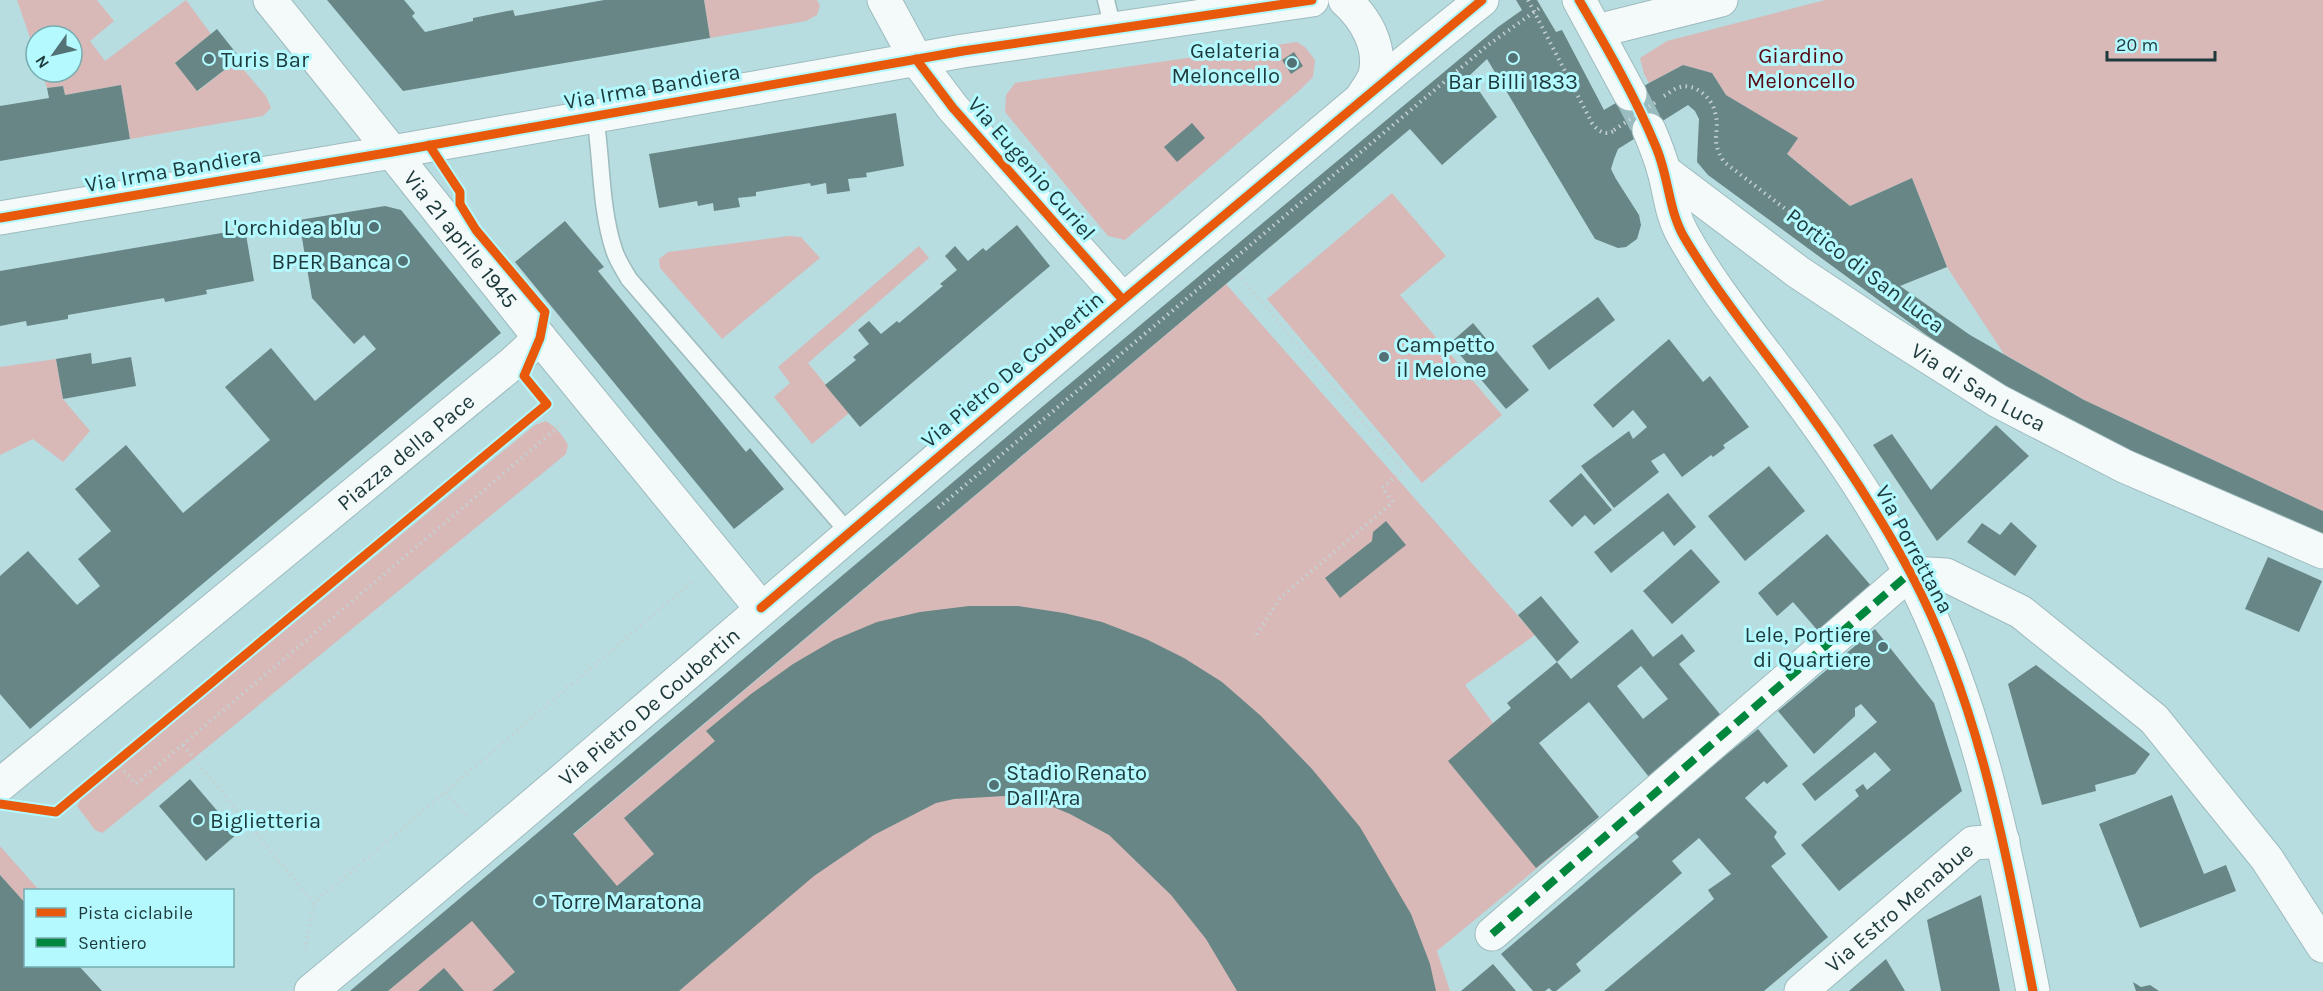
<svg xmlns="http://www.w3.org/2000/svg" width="2323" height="991" viewBox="0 0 2323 991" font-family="Karla,sans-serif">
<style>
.green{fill:#d8b9b8}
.building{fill:#678685;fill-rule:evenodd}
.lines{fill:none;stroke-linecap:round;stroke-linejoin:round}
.primary-tunnel{stroke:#98bcbf;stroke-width:33;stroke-dasharray:33 16;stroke-linecap:butt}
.service-casing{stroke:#9ebbbe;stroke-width:19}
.minor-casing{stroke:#9ebbbe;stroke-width:35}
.tertiary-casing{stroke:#9ebbbe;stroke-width:35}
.primary-casing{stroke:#9ebbbe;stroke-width:35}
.path{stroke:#c5d1d2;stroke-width:4;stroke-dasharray:1.5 4.5;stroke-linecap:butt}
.service{stroke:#f4fafa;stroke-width:16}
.minor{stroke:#f4fafa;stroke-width:33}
.tertiary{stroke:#f4fafa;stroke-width:33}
.primary{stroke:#f4fafa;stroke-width:33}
.path-bridge{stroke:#c5d1d2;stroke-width:4;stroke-dasharray:1.5 4.5;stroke-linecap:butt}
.quiet{stroke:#00873e;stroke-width:8;stroke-dasharray:15 8;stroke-linecap:butt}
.cycleway-casing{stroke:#b3f9fe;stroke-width:13}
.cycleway{stroke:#e8590c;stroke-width:9}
.poi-dot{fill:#537275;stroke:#b3f9fe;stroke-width:2}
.labels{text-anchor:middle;stroke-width:6;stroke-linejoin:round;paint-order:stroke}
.poi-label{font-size:22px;fill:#1d393b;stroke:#b3f9fe;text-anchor:start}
.park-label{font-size:22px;fill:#580912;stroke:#b3f9fe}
.street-label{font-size:22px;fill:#1d393b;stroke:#b3f9fe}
</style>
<rect width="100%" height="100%" fill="#b7dde0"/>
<g class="green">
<polygon points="17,0 97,0 114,21 90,41 105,61 186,0 211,34 175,63 198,91 236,61 266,96 271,108 263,116 130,139 121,85 65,95 63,86 47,88 42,72 72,72 72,36 36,36 36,55"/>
<polygon points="704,0 817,0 820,6 817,15 806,21 710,38"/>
<polygon points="1825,0 2323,0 2323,511 2084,400 2004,354 1947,267 1912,178 1850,206 1787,154 1797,138 1726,95 1712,73 1683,65 1649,83 1644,74 1640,58 1667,41"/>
<polygon points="1297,42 1305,47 1315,60 1313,77 1300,90 1125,240 1108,236 1005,112 1006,95 1015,83"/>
<polygon points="1392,193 1446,256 1400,295 1502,415 1422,483 1267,299"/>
<polygon points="789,236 801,237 820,258 722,339 660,268 659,259 668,252"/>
<polygon points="919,246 929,258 808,363 849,413 812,444 774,397 790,383 778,367"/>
<polygon points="1226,284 1535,635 1465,685 1493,723 1539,743 1599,817 1437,951 1450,991 388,991"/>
<polygon points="56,359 63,399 90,431 63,462 33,439 0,455 0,367"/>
<path d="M546 421C556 427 563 436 568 445L566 454 111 826 102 833 95 830 77 806 83 796 535 425Z"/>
<polygon points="0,846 39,890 26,890 25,904 0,875"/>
</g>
<g class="building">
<polygon points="327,0 404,0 415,13 412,16 425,32 473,21 473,18 513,10 515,16 604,0 704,0 710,38 403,91"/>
<polygon points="1516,0 1537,0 1556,32 1562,30 1604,110 1649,83 1683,65 1712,73 1726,95 1798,138 1787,154 1850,206 1912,178 1947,267 1900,286 1970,335 2084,400 2323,511 2323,535 2129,453 1996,386 1708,175 1697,162 1699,119 1695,111 1688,105 1618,149 1614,159 1611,169 1616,179 1639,215 1641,225 1637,239 1626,247 1618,248 1595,239 1487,59 1469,76 1497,117 1442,165 1410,129 573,834 617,886 654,854 624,818 715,741 706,731 751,694 793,664 834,640 877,622 920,612 969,606 1018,606 1064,613 1102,622 1146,639 1184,658 1222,682 1261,716 1312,769 1360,827 1411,914 1430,964 1436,991 1237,991 1206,939 1171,895 1109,835 1070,814 1046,804 1004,796 954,799 936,803 874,835 814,876 679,991 492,991 515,972 472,921 388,991 350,991 1042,407 1498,27 1522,10"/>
<polygon points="217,29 240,58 197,91 175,63"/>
<polygon points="1294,52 1303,66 1291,74 1282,60"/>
<polygon points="121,85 130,139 0,161 0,106 49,98 47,88 63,86 65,95"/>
<polygon points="896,113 904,166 866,173 867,177 848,179 850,191 827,194 826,183 811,186 810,183 756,192 756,196 738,198 740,207 714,211 713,203 698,206 697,201 659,208 649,154"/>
<polygon points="1192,123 1205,138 1177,162 1164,147"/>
<polygon points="385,206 401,210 501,333 30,729 0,694 0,576 28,551 77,605 100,586 78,559 111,531 75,489 126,445 183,513 270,440 225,387 271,348 315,401 376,349 364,335 354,344 312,298 299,220"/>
<polygon points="565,221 604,267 598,271 746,452 750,448 784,489 734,529 515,262"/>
<polygon points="1017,225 1050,266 860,427 825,385 856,360 853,357 869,344 858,330 869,321 881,334 897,321 899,323 943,286 940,284 957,270 945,256 955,246 968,261 983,248 986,251"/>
<polygon points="245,229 254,281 206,290 207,294 165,302 164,298 68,315 68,319 27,326 26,321 0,326 0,271"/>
<polygon points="1598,297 1615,320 1549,370 1532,346"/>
<polygon points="1473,323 1529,390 1506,409 1450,343"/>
<polygon points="1669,339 1703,382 1710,376 1749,427 1723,445 1725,448 1713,457 1711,455 1682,477 1664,453 1651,461 1659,472 1614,508 1581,466 1629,431 1633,439 1647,427 1633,410 1613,428 1593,405"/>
<polygon points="91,353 92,364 131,357 136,386 63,399 56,359"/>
<polygon points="1996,425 2029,456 1937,541 1873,445 1892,434 1931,490"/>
<polygon points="1769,466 1805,511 1745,561 1708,516"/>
<polygon points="1581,473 1612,510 1594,525 1585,515 1572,527 1549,501"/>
<polygon points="1668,493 1696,527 1674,546 1663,531 1611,573 1594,552"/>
<polygon points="1386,521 1406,545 1340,598 1325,578 1372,541 1373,532"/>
<polygon points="2011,522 2037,546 2015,576 1967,542 1982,523 2000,535"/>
<polygon points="1827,534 1872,587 1819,632 1793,602 1777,616 1758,593"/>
<polygon points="1691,549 1720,582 1672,624 1643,591"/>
<polygon points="2268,557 2322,581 2299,632 2245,609"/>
<polygon points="1541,596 1579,642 1557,662 1518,615"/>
<path d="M1632 629 1653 657 1682 634 1695 651 1679 664 1723 718 1649 777 1589 702 1539 743 1599 817 1536 868 1448 761 1511 708 1507 703 1557 662 1571 679ZM1641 666 1668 699 1643 719 1617 686Z"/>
<polygon points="1875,629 1934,703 1962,791 1839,891 1801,845 1859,796 1855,790 1863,784 1867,790 1891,770 1875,752 1815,801 1802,784 1877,722 1861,704 1855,708 1855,716 1814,754 1778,711"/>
<polygon points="2036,665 2150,754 2135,774 2095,785 2096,791 2042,805 2008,684"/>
<polygon points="1758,729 1788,766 1767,784 1764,781 1745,798 1777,832 1774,837 1786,854 1771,866 1828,937 1764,991 1604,991 1714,899 1708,890 1731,874 1699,838 1672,861 1682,873 1576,964 1581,971 1556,991 1552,991 1549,988 1545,991 1533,991 1501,954 1639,837 1633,830"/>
<polygon points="190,779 237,834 206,861 159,806"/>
<polygon points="2172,795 2204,874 2226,865 2236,891 2140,928 2099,824"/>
<polygon points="0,875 26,904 26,966 79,966 102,991 0,991"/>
<polygon points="1981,895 2000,991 1941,991 1927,920"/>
<polygon points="1886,959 1905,991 1849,991"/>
<polygon points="1493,964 1516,991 1461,991"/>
<polygon points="444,968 464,991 418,991"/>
<polygon points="2133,982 2141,987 2150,985 2159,991 2136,991"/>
</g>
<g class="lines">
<polyline class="primary-tunnel" points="1630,94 1649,130"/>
<defs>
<g id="service">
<polyline points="1106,0 1113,29"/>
<path d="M595 116C602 160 600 207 614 250 617 260 624 270 629 279L849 533"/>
</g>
<g id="minor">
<polyline points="884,0 916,59 953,108 1123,300"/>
<path d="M1345 0C1365 18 1382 46 1375 75 1372 83 1365 92 1361 99"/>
<polyline points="1597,31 1721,0"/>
<path id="s1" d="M392 152 540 338 761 608"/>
<path id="s2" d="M1664 171 1798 272 1884 329 1998 401 2124 466 2323 552"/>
<path id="s3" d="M0 785 513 363 540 338"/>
<polyline points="1492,934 1910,573 1946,575 2021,612 2154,719 2267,859 2323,946"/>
<path id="s4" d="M311 991C610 744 901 487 1198 237 1292 158 1385 76 1482 0"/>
<path id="s5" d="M1801 991 1973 843 2003 841"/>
</g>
<g id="tertiary">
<polyline points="270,0 392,152"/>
<polyline points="0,218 392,152 963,51 1312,0"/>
</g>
<g id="primary">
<polyline points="1579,0 1630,94"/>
<path d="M1649 130C1655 144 1660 157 1664 171 1670 193 1671 214 1683 235 1710 284 1746 328 1779 372 1827 436 1874 502 1910 573 1978 704 2005 848 2033 991"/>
</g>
</defs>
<use href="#service" class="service-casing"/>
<use href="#minor" class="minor-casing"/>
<use href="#tertiary" class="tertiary-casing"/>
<use href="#primary" class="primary-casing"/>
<g class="path">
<path d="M1528 0 1592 123C1598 131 1604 136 1614 131"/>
<path d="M1664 96C1669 93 1675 88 1680 87 1695 83 1712 98 1715 112 1721 133 1709 138 1724 162L1881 282"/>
<polyline points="1238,274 1403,470 1382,488 1393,502 1280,598 1254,639"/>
<polyline points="938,508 1488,45 1541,7"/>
<polyline points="183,745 314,903 445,792"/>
<polyline points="116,762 136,784 563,423"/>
<polyline points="466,816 445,792 694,580"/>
<polyline points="305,950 314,903"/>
</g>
<use href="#service" class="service"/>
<use href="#minor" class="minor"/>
<use href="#tertiary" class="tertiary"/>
<use href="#primary" class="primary"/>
<polyline class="path-bridge" points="1614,130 1656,102"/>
<polyline class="quiet" points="1492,934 1910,573"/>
<defs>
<g id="cycleway">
<path d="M1579 0C1607 48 1635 96 1656 147 1669 177 1668 209 1684 237 1719 296 1763 349 1803 404 1842 458 1879 514 1910 572 1979 702 2005 848 2033 991"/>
<polyline points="916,59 953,108 1123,300"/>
<polyline points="0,218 392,152 963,51 1312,0"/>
<polyline points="761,608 1123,300 1482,0"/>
<polyline points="0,804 56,812 547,404 524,376 540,338 545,312 476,230 460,204 460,192 429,145"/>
</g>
</defs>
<use href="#cycleway" class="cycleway-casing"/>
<use href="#cycleway" class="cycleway"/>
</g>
<g class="poi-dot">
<circle cx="1513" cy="58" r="6"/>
<circle cx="209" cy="59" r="6"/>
<circle cx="1292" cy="63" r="6"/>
<circle cx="374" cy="227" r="6"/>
<circle cx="403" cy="261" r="6"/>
<circle cx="1384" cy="357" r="6"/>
<circle cx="1883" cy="647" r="6"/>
<circle cx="994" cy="785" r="6"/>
<circle cx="198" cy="820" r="6"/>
<circle cx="540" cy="901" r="6"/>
</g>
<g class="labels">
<g class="poi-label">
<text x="1280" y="58" text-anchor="end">Gelateria<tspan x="1280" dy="25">Meloncello</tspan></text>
<text x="221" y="67">Turis Bar</text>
<text x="1513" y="89" text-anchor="middle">Bar Billi 1833</text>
<text x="362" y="235" text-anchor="end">L'orchidea blu</text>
<text x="391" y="269" text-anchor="end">BPER Banca</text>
<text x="1396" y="352">Campetto<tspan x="1396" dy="25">il Melone</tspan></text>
<text x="1871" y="642" text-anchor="end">Lele, Portiere<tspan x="1871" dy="25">di Quartiere</tspan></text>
<text x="1006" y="780">Stadio Renato<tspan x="1006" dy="25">Dall'Ara</tspan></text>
<text x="210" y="828">Biglietteria</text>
<text x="552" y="909">Torre Maratona</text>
</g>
<g class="park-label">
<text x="1801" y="63">Giardino<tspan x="1801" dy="25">Meloncello</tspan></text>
</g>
<g class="street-label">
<text transform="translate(652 86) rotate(-10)" y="8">Via Irma Bandiera</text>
<text transform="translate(1032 168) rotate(49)" y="8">Via Eugenio Curiel</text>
<text transform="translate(173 169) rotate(-10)" y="8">Via Irma Bandiera</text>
<text dy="8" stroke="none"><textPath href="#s1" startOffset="111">Via 21 aprile 1945</textPath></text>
<text transform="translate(1866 270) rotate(37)" y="8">Portico di San Luca</text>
<text transform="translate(1012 369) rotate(-40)" y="8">Via Pietro De Coubertin</text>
<text dy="8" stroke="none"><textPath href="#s2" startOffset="382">Via di San Luca</textPath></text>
<text dy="8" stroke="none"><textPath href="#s3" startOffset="525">Piazza della Pace</textPath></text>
<text transform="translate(1915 549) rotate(62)" y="8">Via Porrettana</text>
<text dy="8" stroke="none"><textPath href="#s4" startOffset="442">Via Pietro De Coubertin</textPath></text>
<text dy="8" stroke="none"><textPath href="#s5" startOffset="129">Via Estro Menabue</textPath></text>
</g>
</g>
<rect x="24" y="889" width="210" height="78" fill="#b3f9fe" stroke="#77acb0" stroke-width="1.5"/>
<rect x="36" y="908" width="30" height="9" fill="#e8590c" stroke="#77acb0" stroke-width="1.5"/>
<text x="78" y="919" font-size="18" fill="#1d393b">Pista ciclabile</text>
<rect x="36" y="938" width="30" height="9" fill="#00873e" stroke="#77acb0" stroke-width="1.5"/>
<text x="78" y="949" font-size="18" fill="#1d393b">Sentiero</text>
<g transform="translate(54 54) rotate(236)"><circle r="28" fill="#b3f9fe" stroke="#77acb0" stroke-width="1.5"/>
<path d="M0-4.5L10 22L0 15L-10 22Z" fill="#537275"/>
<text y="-9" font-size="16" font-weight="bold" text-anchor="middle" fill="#1d393b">N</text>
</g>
<path d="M2107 51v9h108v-9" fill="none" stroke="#1d393b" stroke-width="3"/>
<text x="2116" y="51" font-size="18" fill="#1d393b" stroke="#b3f9fe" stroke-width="4.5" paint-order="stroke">20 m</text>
</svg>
